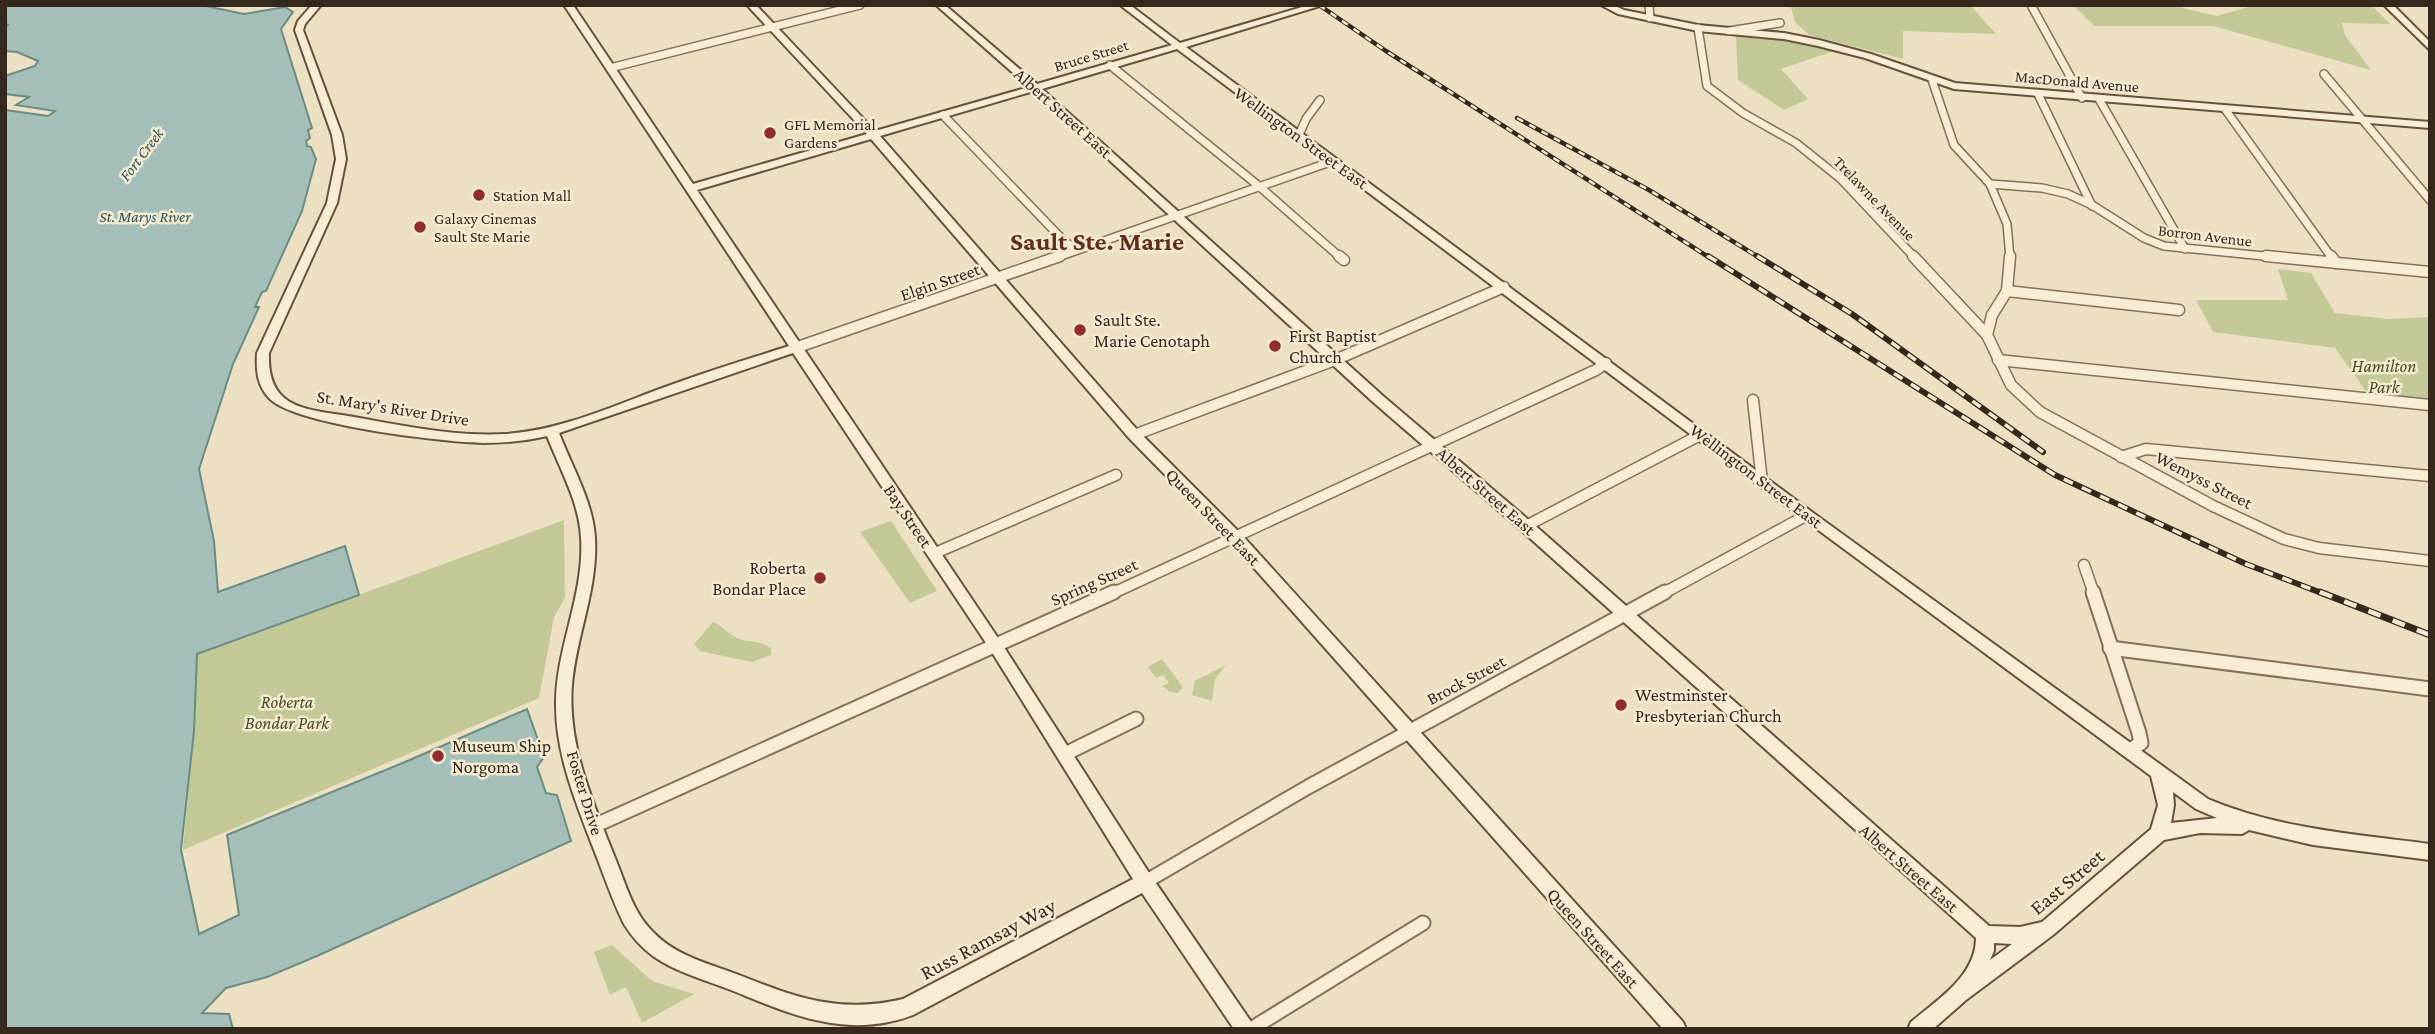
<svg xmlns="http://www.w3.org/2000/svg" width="2435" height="1034" viewBox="0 0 2435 1034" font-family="'Crimson Pro',serif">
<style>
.green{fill:#c3c996}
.water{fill:#a4bfb7;stroke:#6b8c85;stroke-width:2}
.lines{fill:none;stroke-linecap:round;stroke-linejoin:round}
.street-far2-casing{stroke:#85715a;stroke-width:10}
.street-far1-casing{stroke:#85715a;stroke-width:13}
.street-casing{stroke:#85715a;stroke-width:17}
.secondary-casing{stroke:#67533d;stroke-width:4}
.street-far2{stroke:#f7edd4;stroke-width:7}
.street-far1{stroke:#f7edd4;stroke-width:10}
.street{stroke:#f7edd4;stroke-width:13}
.secondary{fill:#f7edd4;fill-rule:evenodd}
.rail-far2-casing{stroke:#35291d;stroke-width:4.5}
.rail-far1-casing{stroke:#35291d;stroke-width:6}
.rail-casing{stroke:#35291d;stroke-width:7}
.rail-far2{stroke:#f4ead1;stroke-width:2.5;stroke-dasharray:7;stroke-linecap:butt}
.rail-far1{stroke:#f4ead1;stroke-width:3.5;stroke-dasharray:10;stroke-linecap:butt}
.rail{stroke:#f4ead1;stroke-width:4.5;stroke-dasharray:13;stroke-linecap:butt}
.poi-dot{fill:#912d2c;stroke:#f4ead1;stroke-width:2.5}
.labels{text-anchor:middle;stroke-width:5;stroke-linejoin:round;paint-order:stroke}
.far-street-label{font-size:16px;fill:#35291d;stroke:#f4ead1}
.far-poi-label{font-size:16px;fill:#35291d;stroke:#f4ead1;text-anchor:start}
.far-water-label{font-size:16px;font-style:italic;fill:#2d5453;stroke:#f4ead1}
.street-label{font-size:18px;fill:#35291d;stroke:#f4ead1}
.poi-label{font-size:18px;fill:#35291d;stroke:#f4ead1;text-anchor:start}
.park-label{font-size:18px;font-style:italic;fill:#455125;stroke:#f4ead1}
.near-street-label{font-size:21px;fill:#35291d;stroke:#f4ead1}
.far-town-label{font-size:26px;font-weight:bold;fill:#602d1e;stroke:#f4ead1}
</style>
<rect width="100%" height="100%" fill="#ece0c2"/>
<g class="green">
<polygon points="1790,5 1970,5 1996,34 1903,31 1903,59 1809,35 1795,22"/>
<polygon points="2073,5 2181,5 2182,8 2217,16 2255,5 2371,5 2390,24 2342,23 2345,35 2371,70 2213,26 2094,26"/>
<polygon points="1749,34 1834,51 1781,69 1808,99 1784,110 1738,80 1736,37"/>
<polygon points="2278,269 2311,273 2335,313 2388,319 2430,317 2430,402 2368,394 2335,348 2213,332 2196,300 2288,300"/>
<polygon points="564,520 565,598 554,617 539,698 183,850 194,731 196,654"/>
<polygon points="891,521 937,591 910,603 860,532"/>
<path d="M713 622C723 626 727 633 737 638 748 643 761 640 771 648V655L752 662 700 651 694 644Z"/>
<polygon points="1162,659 1183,687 1178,693 1170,692 1162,686 1169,683 1163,675 1156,678 1148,667"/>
<polygon points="1226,665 1215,679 1212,701 1192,695 1195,681"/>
<polygon points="612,945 652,981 694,994 642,1023 626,987 610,995 594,952"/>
</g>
<polygon class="water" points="5,5 201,5 244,14 285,7 293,12 281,29 312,128 308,130 310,138 306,141 307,146 311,147 316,159 302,211 266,291 262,292 255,307 259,307 233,364 199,469 214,541 218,592 345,546 359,595 197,654 194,731 181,850 199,934 239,915 227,835 405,762 527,709 544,757 537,767 546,793 557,795 571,841 317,956 267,977 226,988 202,1013 229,1014 233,1029 5,1029 5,110 48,116 55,111 16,105 29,97 5,94 5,76 35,66 38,61 17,52 5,51 5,26 8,25 5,23"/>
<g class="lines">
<defs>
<g id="street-far2">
<polyline points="1649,5 1650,18"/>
<polyline points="2031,5 2082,98"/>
<polyline points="1698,28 1707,86 1743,113 1796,143 1841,179 1915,258"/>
<polyline points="1729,31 1780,23"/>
<polyline points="1110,65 1260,187 1341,258"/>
<polyline points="610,68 860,5"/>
<polyline points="2324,74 2430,200"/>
<polyline points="1932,80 1954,145 1990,184 2007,224 2010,258"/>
<polyline points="2038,94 2092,206"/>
<polyline points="2099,99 2185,249"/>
<polyline points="2225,109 2332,258"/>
<polyline points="943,115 1063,240 1077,250"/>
<polyline points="1298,137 1306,119 1320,100"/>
<polyline points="1990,184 2042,188 2068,194 2092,205 2144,238 2164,246 2284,258"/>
<polyline points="1055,258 1333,161"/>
</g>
<g id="street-far1">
<polyline points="1339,256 1344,260"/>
<polyline points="1913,256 1987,335"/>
<polyline points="2010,256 2007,291 1992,315 1987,335 2011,385 2040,412 2213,506 2284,539 2319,548 2430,561"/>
<polyline points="2266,256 2430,272"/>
<polyline points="2331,256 2336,263"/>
<polyline points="2007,291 2179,310"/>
<polyline points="795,348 1060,256"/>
<polyline points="1998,360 2430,405"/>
<polyline points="1753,400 1762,482"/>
<polyline points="1134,435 1335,360 1504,287"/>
<polyline points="2121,457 2146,449 2430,476"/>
<polyline points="1526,526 1700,435"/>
<polyline points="933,554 1116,475"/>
<polyline points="2084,565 2094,594"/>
<polyline points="1111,594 1596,370 1606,363"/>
<polyline points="1662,594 1807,515"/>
</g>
<g id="street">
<polyline points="2093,592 2139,733 2141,743 2129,751"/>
<polyline points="2110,648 2430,689"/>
<polyline points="1065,754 1136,719"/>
<polyline points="594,826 1114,592"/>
<polyline points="1145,882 1308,787 1665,592"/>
<polyline points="1251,1029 1423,923"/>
</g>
<g id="secondary">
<path d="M312 5H321L305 24 303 30 342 135 346 159 337 203 269 353C267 408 303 409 348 416 400 425 453 437 506 434 563 430 615 405 668 386 708 371 749 359 789 346L564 5H573L693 184 867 134 747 5H756L875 131 1029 87 936 5H945L1037 84 1172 45 1120 5H1130L1180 43 1309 5H1323L1186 47 1812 512 2208 799C2279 829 2354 834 2430 844V860L2313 845 2249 830 2242 834 2200 833 2164 840 2053 935 1966 1000 1933 1029H1908L1911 1022C1937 1000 1976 976 1976 938L1521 530 1373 402 1034 91 880 136 1139 432 1240 533 1683 1022 1686 1029H1663L1230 541 1129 438 871 139 697 190 1000 641 1151 876 1256 1029H1234L1142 893 913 1015C890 1024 863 1027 839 1024 801 1020 766 1004 731 990 705 980 676 972 653 956 641 947 632 937 624 924 613 902 605 878 596 855 578 808 556 757 556 706 555 649 585 595 581 537 579 502 560 469 547 436 526 441 505 443 483 443 443 442 294 425 269 398 257 385 256 370 257 353L327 203 336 159 332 135 295 30 298 21ZM1177 49 1802 518 2151 776 2158 805 2151 829 2042 922 2020 927 1989 926 1531 522 1383 396 1042 89ZM793 353 990 649 1133 879 903 999C840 1014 797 998 739 975 710 964 676 956 654 933 634 914 627 888 617 863 595 807 567 747 572 685 576 636 598 589 595 538 593 502 572 467 559 433ZM2173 792 2196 809 2217 818 2171 823 2174 805ZM1994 943 2012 944 1990 960 1994 951Z"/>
<polygon points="1601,5 1613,5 1624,10 1698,25 1784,33 1819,40 1871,54 1955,83 2430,122 2430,128 1954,89 1865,58 1818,46 1784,39 1698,31 1618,14"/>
<polygon points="2384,5 2393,5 2430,42 2430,50"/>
</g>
</defs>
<use href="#street-far2" class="street-far2-casing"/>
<use href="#street-far1" class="street-far1-casing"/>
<use href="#street" class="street-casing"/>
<use href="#secondary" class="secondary-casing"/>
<use href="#street-far2" class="street-far2"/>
<use href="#street-far1" class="street-far1"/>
<use href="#street" class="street"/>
<use href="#secondary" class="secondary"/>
<defs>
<g id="rail-far2">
<polyline points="1319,5 1386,51 1710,258"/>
<polyline points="1517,118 1649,190 1760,258"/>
</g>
<g id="rail-far1">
<polyline points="1708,256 2055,475 2246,564 2324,594"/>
<polyline points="1757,256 1852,314 2043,452"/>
</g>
<polyline id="rail" points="2320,592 2430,635"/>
</defs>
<use href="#rail-far2" class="rail-far2-casing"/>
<use href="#rail-far1" class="rail-far1-casing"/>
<use href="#rail" class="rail-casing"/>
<use href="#rail-far2" class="rail-far2"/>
<use href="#rail-far1" class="rail-far1"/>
<use href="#rail" class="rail"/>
</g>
<g class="poi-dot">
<circle cx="770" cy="133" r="7"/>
<circle cx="479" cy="195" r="7"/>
<circle cx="420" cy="227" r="7"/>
<circle cx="1080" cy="330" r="7"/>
<circle cx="1275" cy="346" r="7"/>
<circle cx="820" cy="578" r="7"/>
<circle cx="1621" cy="705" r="7"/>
<circle cx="438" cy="756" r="7"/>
</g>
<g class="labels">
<g class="far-street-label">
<text transform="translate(1091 55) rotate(-17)" y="6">Bruce Street</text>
<text transform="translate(2077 81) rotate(5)" y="6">MacDonald Avenue</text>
<text transform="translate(1875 198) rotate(46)" y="6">Trelawne Avenue</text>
<text transform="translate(2205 235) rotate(7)" y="6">Borron Avenue</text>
</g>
<g class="far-poi-label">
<text x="784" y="130">GFL Memorial<tspan x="784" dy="18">Gardens</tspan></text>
<text x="493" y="201">Station Mall</text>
<text x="434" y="224">Galaxy Cinemas<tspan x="434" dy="18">Sault Ste Marie</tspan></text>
</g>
<g class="far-water-label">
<text transform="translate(141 154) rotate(-53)" y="6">Fort Creek</text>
<text x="145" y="222">St. Marys River</text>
</g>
<g class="street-label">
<text transform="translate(1063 113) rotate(42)" y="6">Albert Street East</text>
<text transform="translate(1301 138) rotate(36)" y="6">Wellington Street East</text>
<text transform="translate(940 282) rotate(-19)" y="6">Elgin Street</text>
<text transform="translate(393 408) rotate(9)" y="6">St. Mary's River Drive</text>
<text transform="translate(1756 476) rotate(37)" y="6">Wellington Street East</text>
<text transform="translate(2204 480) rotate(27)" y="6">Wemyss Street</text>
<text transform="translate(1486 491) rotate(41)" y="6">Albert Street East</text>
<text transform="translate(908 516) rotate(56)" y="6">Bay Street</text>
<text transform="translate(1213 517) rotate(46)" y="6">Queen Street East</text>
<text transform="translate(1094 582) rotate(-24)" y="6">Spring Street</text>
<text transform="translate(1466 680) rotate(-28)" y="6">Brock Street</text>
<text transform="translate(585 793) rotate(73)" y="6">Foster Drive</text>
<text transform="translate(1909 868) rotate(41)" y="6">Albert Street East</text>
<text transform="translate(1593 938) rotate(48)" y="6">Queen Street East</text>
</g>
<g class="poi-label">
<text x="1094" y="326">Sault Ste.<tspan x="1094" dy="21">Marie Cenotaph</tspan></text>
<text x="1289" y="342">First Baptist<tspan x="1289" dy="21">Church</tspan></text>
<text x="806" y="574" text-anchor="end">Roberta<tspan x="806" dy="21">Bondar Place</tspan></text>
<text x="1635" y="701">Westminster<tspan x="1635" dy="21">Presbyterian Church</tspan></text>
<text x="452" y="752">Museum Ship<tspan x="452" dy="21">Norgoma</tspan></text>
</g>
<g class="park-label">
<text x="2384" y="372">Hamilton<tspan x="2384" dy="21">Park</tspan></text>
<text x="287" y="708">Roberta<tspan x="287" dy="21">Bondar Park</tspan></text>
</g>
<g class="near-street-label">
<text transform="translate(2067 882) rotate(-40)" y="7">East Street</text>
<text transform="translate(988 939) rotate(-28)" y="7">Russ Ramsay Way</text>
</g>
<g class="far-town-label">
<text x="1097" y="250">Sault Ste. Marie</text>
</g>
</g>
<rect width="2435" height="1034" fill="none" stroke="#35291d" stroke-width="14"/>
</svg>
